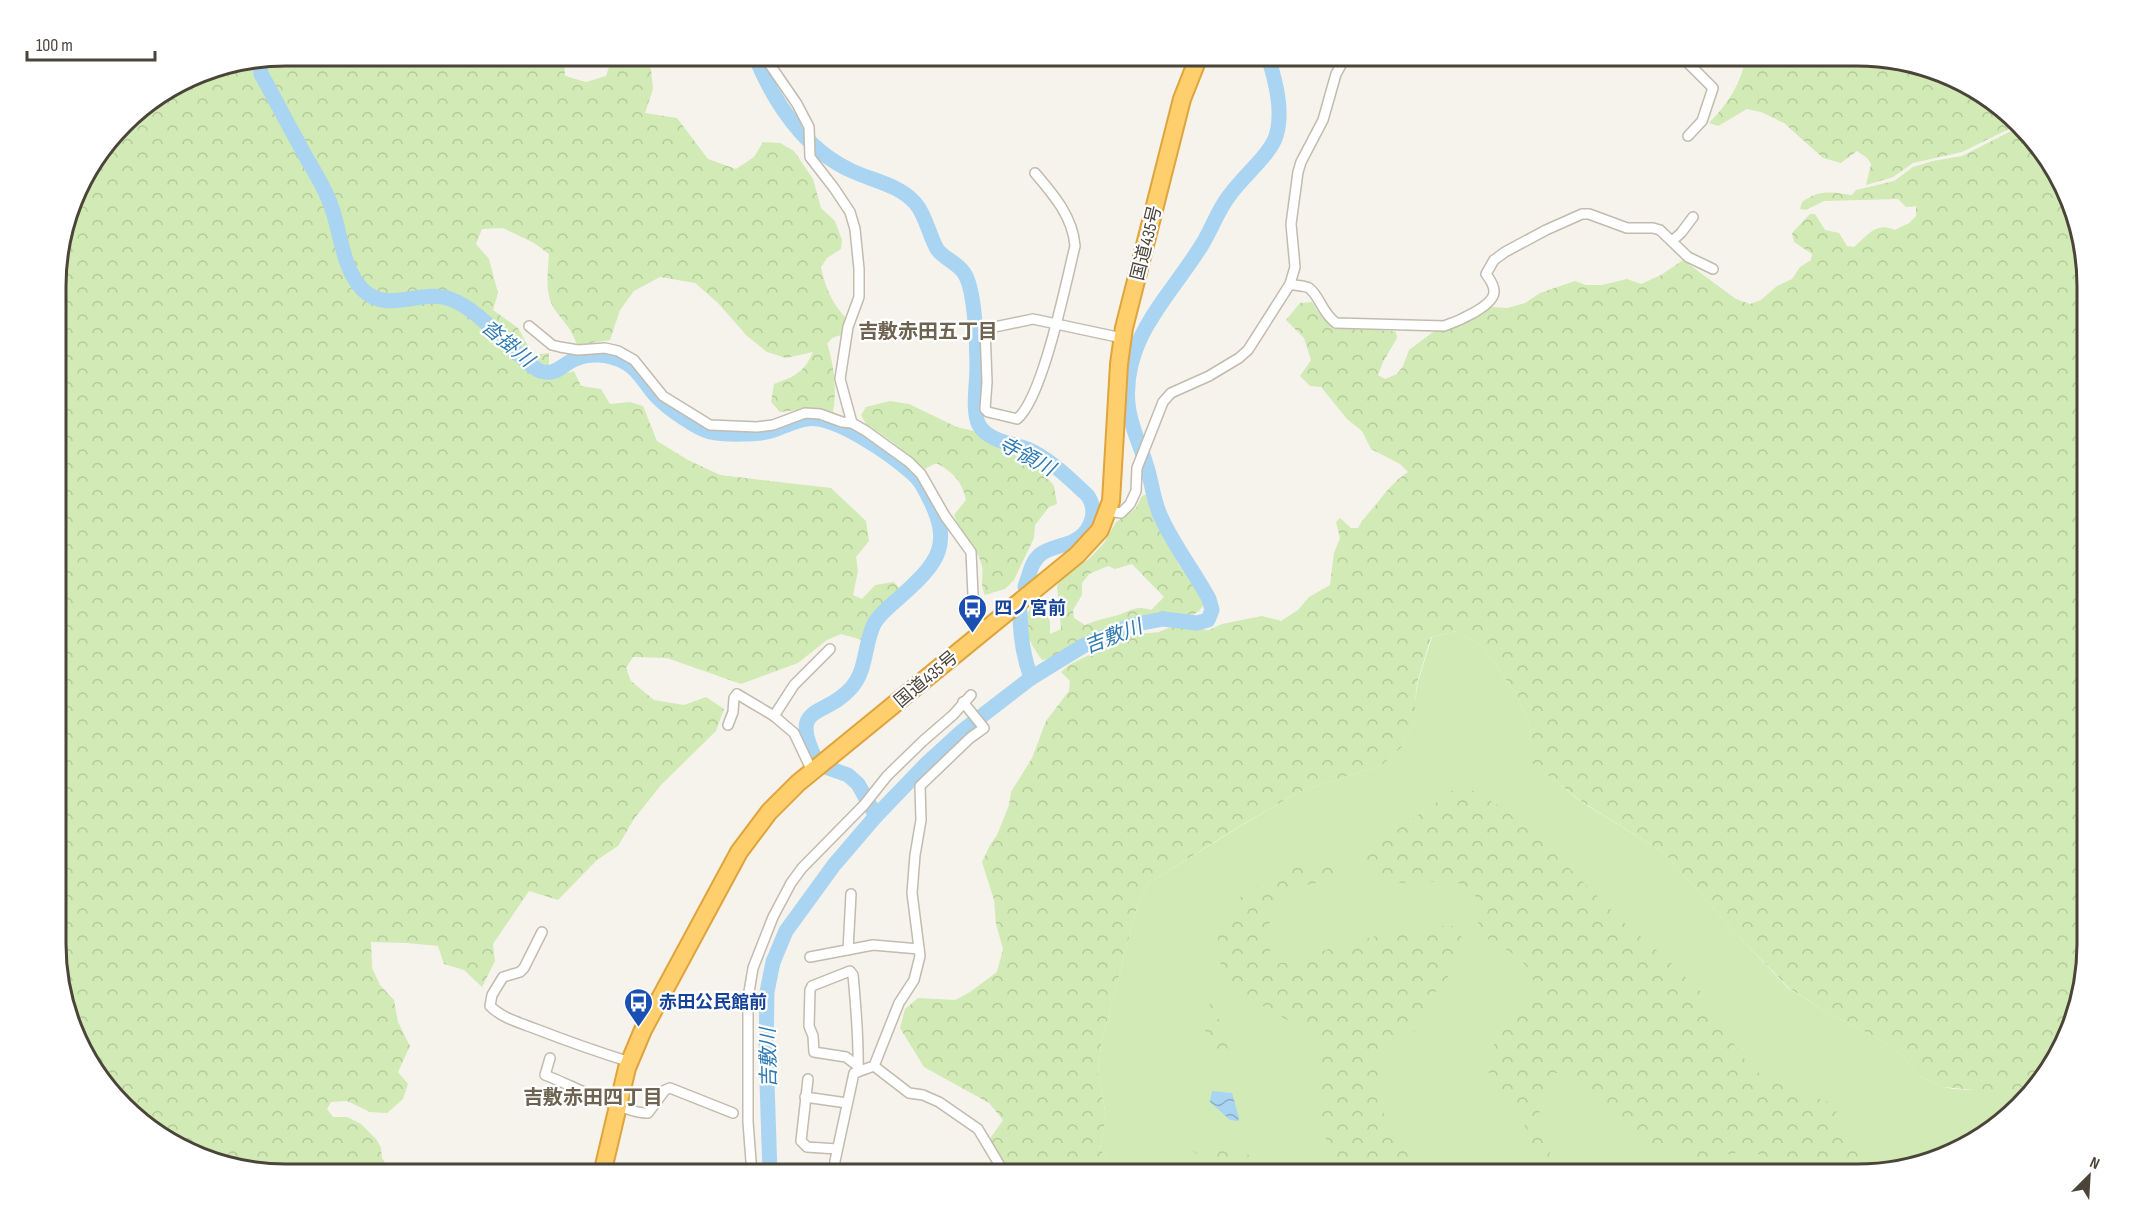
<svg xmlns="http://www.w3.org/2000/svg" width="2143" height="1230" viewBox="0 0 2143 1230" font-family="'Sofia Sans Condensed','Noto Sans JP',sans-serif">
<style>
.grass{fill:#d2eab5}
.forest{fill:url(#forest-crowns);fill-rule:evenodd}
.water{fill:url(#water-waves)}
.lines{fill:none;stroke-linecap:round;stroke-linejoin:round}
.river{stroke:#a9d4f2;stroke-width:15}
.street-casing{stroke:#c2bbae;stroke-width:12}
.highway-casing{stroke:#e0a43c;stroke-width:20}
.street{stroke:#fff;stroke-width:9}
.highway{stroke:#ffcf6e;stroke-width:16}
.labels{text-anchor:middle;stroke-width:4.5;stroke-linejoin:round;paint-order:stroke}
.street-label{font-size:18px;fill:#4b4439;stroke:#fff}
.transit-label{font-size:18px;font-weight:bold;fill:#164399;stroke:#fff;text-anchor:start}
.neighbourhood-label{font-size:20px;font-weight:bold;fill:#6e6250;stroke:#fff}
.water-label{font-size:20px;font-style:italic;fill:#2e7ab2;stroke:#fff}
.rim{fill:none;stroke:#4b4439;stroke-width:3}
</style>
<defs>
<pattern id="forest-crowns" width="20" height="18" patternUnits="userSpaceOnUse" patternTransform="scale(1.5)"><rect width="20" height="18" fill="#d2eab5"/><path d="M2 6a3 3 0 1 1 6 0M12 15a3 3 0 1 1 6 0" fill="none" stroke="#b6ca9c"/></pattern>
<pattern id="water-waves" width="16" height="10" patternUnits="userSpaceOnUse" patternTransform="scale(1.5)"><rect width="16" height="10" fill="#a9d4f2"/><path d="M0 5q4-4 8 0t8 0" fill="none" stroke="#8caec5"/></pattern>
</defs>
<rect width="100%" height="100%" fill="#f6f3ec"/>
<polygon class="grass" points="1457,631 1483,647 1517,695 1530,728 1533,763 1580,801 1664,853 1739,937 1788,988 1826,1012 1878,1038 1900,1053 1921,1077 1944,1087 1953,1089 1974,1090 2016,1089 2039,1082 2048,1070 2020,1107 1973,1143 1872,1174 1119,1174 1100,1149 1106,1115 1098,1074 1101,1044 1137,907 1149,883 1244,824 1299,792 1382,765 1401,748 1415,721 1415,702 1418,682 1432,637"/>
<g class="forest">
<path d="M286 56H511C523 59 536 68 545 56H564L565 76 586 82 606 76 612 58 635 56 651 69 653 89 645 113 677 118 708 159 736 169 754 157 763 142 780 143 794 151 813 179 821 208 835 221 842 240 841 249 827 258 821 267C825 286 831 302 845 317L841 335 832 338 827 344C834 363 837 392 833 412L816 408 780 412 771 402 774 384C795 376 803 374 813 352L786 358 767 352 747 336 718 303 695 283 660 277 634 291 620 310 610 340 577 345C571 327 565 324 555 310 544 294 548 273 549 254L534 243 503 228 482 229 476 244 489 259 498 293 493 310 518 328 533 355 549 353V369L554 377 574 371 581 386 601 389 610 404 630 402 643 406 657 441 688 460 720 475 831 488 866 521 869 541 856 557 858 571 853 595 862 599 875 585 894 582 900 589 870 620 862 640 841 634 827 640 798 663 741 684 667 658 633 657 626 668 631 681 654 700 684 705 706 697 724 709 716 731 661 785 634 819 618 846 597 860 558 900 529 891 493 944 495 961 482 987 464 970 444 964 438 946 407 943 371 942 372 968 380 985 394 1000 398 1022 410 1046 398 1072 408 1084 403 1099 387 1113 370 1112 347 1101 331 1102 327 1109 333 1117H347L361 1124 377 1140 381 1148 382 1158 392 1174H285L226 1167 171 1144 94 1073 57 974V256L79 184 134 113 198 73Z"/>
<path d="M1746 56H1858L1917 63 1972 86 2015 126 1962 152 1913 163 1893 177 1866 185 1871 164 1867 158 1857 151 1841 163 1823 158 1784 123 1761 112 1747 109 1718 126 1709 123C1728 104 1742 82 1746 56Z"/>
<path d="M2017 128 2040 150 2042 158 2050 161 2075 212 2087 270V959L2057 1059 2039 1082 2016 1089 1999 1090H1974L1944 1087 1921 1077 1900 1053 1878 1038 1826 1012 1789 988 1739 937 1664 853 1581 801 1532 763 1530 728 1517 695 1483 647 1457 631 1431 637 1417 683 1415 702V721L1401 748 1382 765 1299 792 1243 824 1149 883 1137 907 1101 1044 1098 1074 1106 1116 1100 1149 1119 1174H1009L989 1140 1003 1120 989 1103 924 1067 900 1028 905 1009 918 998 955 1000 970 992 997 972 1003 949 996 924 994 900 982 862 990 845 997 835 1009 805 1011 792 1032 758 1046 721 1069 691 1070 681 1061 672 1069 665 1129 635 1159 632 1171 627 1209 630 1222 624 1262 616 1281 621 1298 610 1309 597 1330 585 1334 553 1340 538 1336 522 1340 518 1351 528H1358C1362 520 1367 515 1373 508 1385 494 1391 483 1408 472L1400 464 1371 449 1362 431 1347 419 1321 387 1310 386 1300 376 1311 360 1304 338 1286 320 1300 303 1312 302C1315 307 1318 313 1323 318 1338 335 1375 327 1396 332L1397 338 1383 362 1378 375 1385 379 1397 374 1403 366 1409 350 1433 332 1453 327 1479 312 1492 307 1508 308 1525 303 1540 293 1575 281 1586 285H1602L1627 279 1641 284 1661 275 1683 260 1736 299 1750 304 1761 300 1777 286 1792 279 1800 267 1811 260 1812 254 1794 242 1792 233 1810 214H1815L1825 230 1839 233 1847 246 1854 247C1868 235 1876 221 1895 230L1909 223 1916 216V206L1906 207 1898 199 1824 201 1806 210 1800 209 1802 202C1820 189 1831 192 1852 195L1856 190 1894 181 1913 167 1933 161 1962 156Z"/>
<path d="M890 401 909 404 957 427 974 431 998 447 1013 454 1042 471 1054 486 1057 504 1049 507 1035 525 1034 538 1014 580 1005 589 985 595C979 583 984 578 982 566 978 547 960 534 954 515L966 500C962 481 952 471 936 463L925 469 891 441 866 424 861 415 866 407Z"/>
<path d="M1149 493 1156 514 1179 565 1197 586 1205 603 1199 611 1190 617C1155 611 1118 622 1088 640 1079 645 1070 654 1060 658 1055 659 1047 659 1042 660 1026 638 1019 622 1036 598L1044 599 1050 622V634L1061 629 1057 586 1062 578 1090 558 1104 543 1116 522 1136 508 1142 496ZM1132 564 1164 597 1151 610C1134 605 1132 611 1118 615 1107 618 1096 620 1085 625L1074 618 1073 610 1082 595V583L1089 574 1108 566 1115 569Z"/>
<path d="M1459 786 1477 792 1505 810 1548 847 1622 921 1665 957 1704 995 1728 1036 1749 1065 1768 1080 1831 1103 1853 1140 1875 1160 1896 1167 1872 1174H1797L1784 1165 1749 1150 1700 1160 1686 1156 1652 1143 1621 1123 1567 1073H1554C1545 1085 1535 1102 1541 1118 1543 1122 1546 1126 1547 1131 1550 1145 1550 1160 1551 1174H1531L1528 1132 1516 1109 1506 1103 1491 1089 1487 1058 1501 1030 1538 996C1529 956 1514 955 1481 935L1476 914 1475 891 1454 881 1396 883 1370 876 1359 857Z"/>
<path d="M1345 861 1342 875 1321 882 1291 888 1276 906 1265 934 1274 964C1295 962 1315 953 1336 947 1374 936 1414 925 1454 926L1465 942 1457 966 1433 995 1414 1032 1381 1050 1377 1106C1390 1119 1398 1135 1406 1151L1432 1158 1445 1174H1362L1333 1158 1318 1117 1323 1041 1241 993 1221 968 1217 932 1239 898 1290 865Z"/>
<polygon points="1214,1004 1230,1056 1218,1057 1207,1052 1205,1041 1206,1005"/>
<path d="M1182 1144C1201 1147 1230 1146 1246 1153 1251 1156 1256 1162 1261 1166V1174H1234L1224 1162 1197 1154Z"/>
</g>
<polygon class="water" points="1212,1091 1232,1093 1239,1118 1238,1121 1230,1120 1210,1102"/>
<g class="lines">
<g class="river">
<path d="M755 56C773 101 805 150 852 171 874 181 900 185 916 204 926 216 929 235 937 249 944 259 957 262 964 273 975 288 977 346 977 367 977 382 972 413 979 425 988 441 1011 443 1027 449 1050 459 1070 479 1088 496 1099 513 1090 534 1072 542 1062 546 1049 548 1041 554 1031 561 1029 576 1025 587"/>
<path d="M261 60 260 64 261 74C274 97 286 121 299 144 308 162 320 179 328 198 341 226 340 265 362 289 387 315 421 288 450 299 475 308 497 334 516 352 524 359 531 367 540 371 555 376 561 366 573 360 590 352 610 354 626 363 640 370 647 388 659 399 669 409 697 429 710 432 723 435 759 435 771 431 783 427 794 421 806 419 834 414 892 455 913 474 919 479 923 486 927 494 954 545 939 562 899 598 890 606 880 613 874 624 864 645 867 669 852 687 825 719 788 702 816 760"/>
<path d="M1020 612C1020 635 1023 656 1031 678"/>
<polyline points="828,768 848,775 858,784 876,816"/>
<path d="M770 1174 766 1051 767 992 773 962 786 931 834 865 876 816 927 763 961 732 1031 678 1083 646 1132 625 1163 619 1197 623 1208 620 1212 610 1209 599C1194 571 1174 546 1161 517 1153 501 1152 481 1146 464 1140 444 1130 426 1128 404 1122 337 1171 296 1203 243 1212 228 1218 210 1229 196 1242 177 1270 155 1276 136 1284 111 1275 80 1268 56"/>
</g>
<defs>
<g id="street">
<polyline points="764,56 797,104 809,127 810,157 834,188 850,212 855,229 859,269 859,297 848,327 840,379 852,423"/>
<polyline points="1681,56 1713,88 1702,121 1688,136"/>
<path d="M1035 173C1053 194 1073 217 1075 246 1066 282 1043 398 1017 419L988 412 985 409 987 382 985 329 1033 319 1122 338"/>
<polyline points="1672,241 1681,233 1693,217"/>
<path d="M1290 284C1296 286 1303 285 1309 288 1320 296 1321 312 1336 323L1444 326C1456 322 1495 306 1494 291 1494 285 1489 278 1486 274L1494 260 1505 252 1546 230 1582 214H1589L1627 228H1653L1660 230 1688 257 1713 269"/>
<polyline points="529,326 552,345 560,347 578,350 605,348 618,351 634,360 663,396 710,425 757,427 773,425 805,413 820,414 842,422 852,423 866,431 909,462 921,474 945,516 971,552 973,595 982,633"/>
<polyline points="1108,511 1121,513 1130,504 1136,491 1137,468 1163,402 1171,393 1209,376 1239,358 1248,350 1290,284 1295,267 1291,224 1298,172 1301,162 1323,120 1336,74 1346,56"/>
<polyline points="728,725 733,712 734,698 737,694 774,716"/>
<polyline points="812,771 794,733 774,716 794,685 830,649"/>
<path d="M542 932 524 968 520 972 503 977 492 995 490 1006C502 1018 520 1023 536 1029 567 1041 598 1052 630 1062"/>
<polyline points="848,950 851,894"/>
<polyline points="810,957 873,945 919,949"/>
<path d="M550 1058 545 1075C569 1084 626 1114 648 1113L665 1090 670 1088 733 1113"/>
<polyline points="874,1066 909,1093 923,1095 939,1102 978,1129 1005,1174"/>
<path d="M858 1072C859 1039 856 1007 853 975L850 971 812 986 810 990 809 1026 813 1036 814 1052 846 1057 859 1067"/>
<polyline points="808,1079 801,1141 807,1147 837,1149"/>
<polyline points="805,1097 847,1103"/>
<polyline points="752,1174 748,1122 748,998 753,968 773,917 791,883 802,868 864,805 887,776 923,741 953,715 971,695"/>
<polyline points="835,1174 835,1161 854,1073 874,1066 899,1003 914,980 920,956 912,893 915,855 921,820 920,786 970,738 984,728 963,702"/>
</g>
<polyline id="highway" points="602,1174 627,1068 643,1030 739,852 769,812 798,783 1077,555 1100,530 1111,501 1119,364 1124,328 1182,99 1199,56"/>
</defs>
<use href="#street" class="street-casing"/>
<use href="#highway" class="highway-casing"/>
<use href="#street" class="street"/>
<use href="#highway" class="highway"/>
</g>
<defs>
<symbol id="bus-pin" viewBox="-11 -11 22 30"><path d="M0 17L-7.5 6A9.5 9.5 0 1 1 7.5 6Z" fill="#1a4fb4" stroke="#fff"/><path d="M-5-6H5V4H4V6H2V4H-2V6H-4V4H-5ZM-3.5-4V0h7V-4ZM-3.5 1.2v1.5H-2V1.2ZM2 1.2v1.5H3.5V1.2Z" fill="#fff"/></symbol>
</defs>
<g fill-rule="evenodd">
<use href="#bus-pin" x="956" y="592" width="33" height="45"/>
<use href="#bus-pin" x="622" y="986" width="33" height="45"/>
</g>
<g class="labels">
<g class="street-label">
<text transform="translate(1146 243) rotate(-76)" y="6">国道435号</text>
<text transform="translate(926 679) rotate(-40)" y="6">国道435号</text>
</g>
<g class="transit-label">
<text x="994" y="614">四ノ宮前</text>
<text x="659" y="1008">赤田公民館前</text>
</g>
<g class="neighbourhood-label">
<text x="928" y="338">吉敷赤田五丁目</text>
<text x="593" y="1104">吉敷赤田四丁目</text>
</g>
<g class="water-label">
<text transform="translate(508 343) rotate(40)" y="7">沓掛川</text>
<text transform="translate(1027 456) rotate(28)" y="7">寺領川</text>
<text transform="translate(1113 636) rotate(-21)" y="7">吉敷川</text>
<text transform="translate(768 1058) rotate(-91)" y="7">吉敷川</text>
</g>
</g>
<path d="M0 0H2143V1230H0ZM286 66H1857A220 220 0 0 1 2077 286V944A220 220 0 0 1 1857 1164H286A220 220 0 0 1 66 944V286A220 220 0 0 1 286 66Z" fill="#fff" fill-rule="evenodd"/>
<path class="rim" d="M286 66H1857A220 220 0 0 1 2077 286V944A220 220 0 0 1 1857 1164H286A220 220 0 0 1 66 944V286A220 220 0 0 1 286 66Z"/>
<g transform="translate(2089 1176) rotate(24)" stroke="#ffffff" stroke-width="4.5" paint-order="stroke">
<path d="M0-4.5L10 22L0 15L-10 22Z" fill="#4b4439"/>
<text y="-9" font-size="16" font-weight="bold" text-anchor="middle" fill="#4b4439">N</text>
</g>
<path d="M27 51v9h128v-9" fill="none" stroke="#4b4439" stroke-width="3"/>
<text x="36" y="51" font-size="18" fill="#4b4439" stroke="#ffffff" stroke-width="4.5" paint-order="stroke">100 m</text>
</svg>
